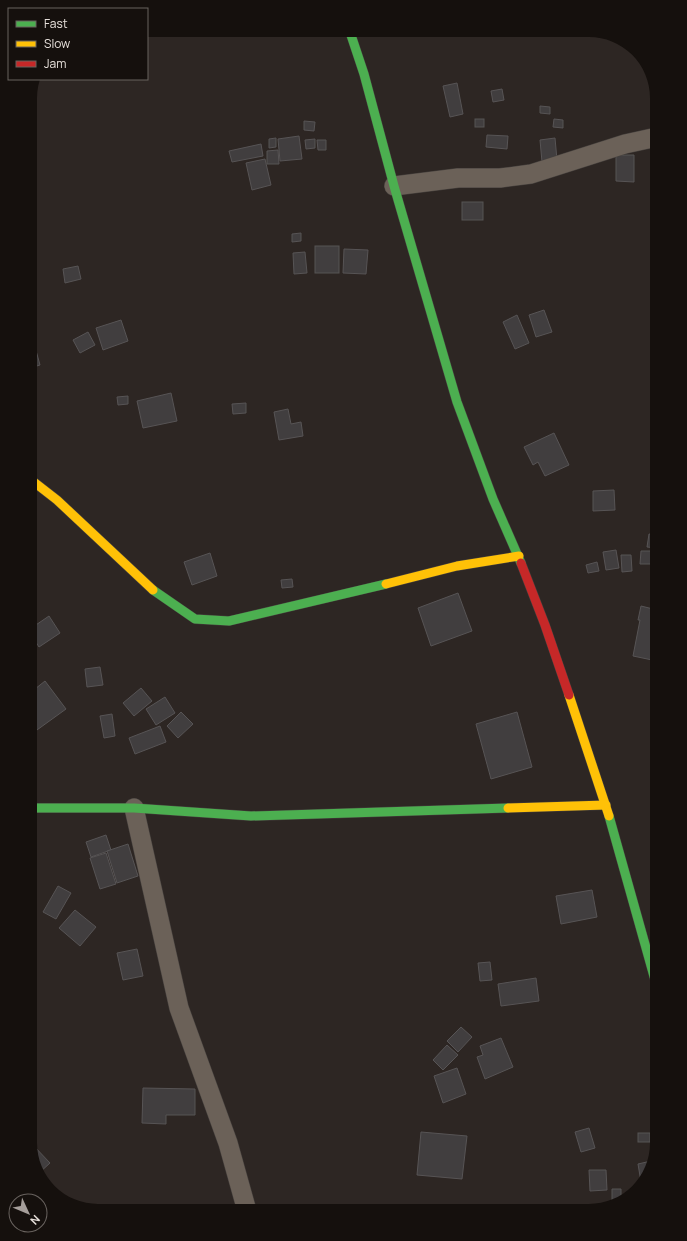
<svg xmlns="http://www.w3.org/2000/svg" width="687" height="1241" viewBox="0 0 687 1241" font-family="Manrope,sans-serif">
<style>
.building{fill:#413e3f;stroke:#575455}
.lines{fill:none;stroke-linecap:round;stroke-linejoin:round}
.street-casing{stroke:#46413e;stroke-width:20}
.fast-casing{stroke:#46413e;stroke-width:10}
.slow-casing{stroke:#46413e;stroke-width:10}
.jam-casing{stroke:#46413e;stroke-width:10}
.street{stroke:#6b6158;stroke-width:19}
.fast{stroke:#4caf50;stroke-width:9}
.slow{stroke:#ffc107;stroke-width:9}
.jam{stroke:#c62828;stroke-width:9}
</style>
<rect width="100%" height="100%" fill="#2d2623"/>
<g class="building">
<polygon points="457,83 463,114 450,117 443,86"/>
<polygon points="502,89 504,100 493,102 491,91"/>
<polygon points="540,106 550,107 550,114 540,113"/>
<rect x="475" y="119" width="9" height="8"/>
<polygon points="554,119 563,120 563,128 553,127"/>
<polygon points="304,121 315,122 314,131 304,130"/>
<polygon points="487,135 508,136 507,149 486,147"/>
<polygon points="299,136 302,159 280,161 278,139"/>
<polygon points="276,138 276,147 269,148 269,139"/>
<polygon points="555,138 557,160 542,162 540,140"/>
<polygon points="315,139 315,148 306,149 305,140"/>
<polygon points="317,140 326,140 326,150 318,150"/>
<polygon points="261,144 263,156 232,162 229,151"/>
<polygon points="278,150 279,164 267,164 267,151"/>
<polygon points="616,155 634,155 634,182 616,181"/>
<polygon points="265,159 271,185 252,190 246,163"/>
<rect x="462" y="202" width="21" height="18"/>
<polygon points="301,233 301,241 292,242 292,234"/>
<rect x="315" y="246" width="24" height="27"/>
<polygon points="344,249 368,250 366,274 343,273"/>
<polygon points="305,252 307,273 294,274 293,253"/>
<polygon points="78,266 81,279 65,283 63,269"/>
<polygon points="544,310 552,332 536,337 529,315"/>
<polygon points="517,315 529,343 515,349 503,322"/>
<polygon points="121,320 128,341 103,350 96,328"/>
<polygon points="88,332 95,345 80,353 73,340"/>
<polygon points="35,347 40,365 30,368 30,348"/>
<polygon points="171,393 177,421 143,428 137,401"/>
<polygon points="128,396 128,404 118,405 117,397"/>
<polygon points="246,403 246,413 233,414 232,404"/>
<polygon points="288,409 291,424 301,422 303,436 279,440 274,412"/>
<polygon points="554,433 569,465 545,476 538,462 533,465 524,447"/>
<polygon points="614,490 615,510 593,511 593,491"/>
<polygon points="649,534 657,535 657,548 647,547"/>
<polygon points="616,550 619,568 606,570 603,552"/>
<polygon points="641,551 656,551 655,564 640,564"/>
<polygon points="210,553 217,576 192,585 184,562"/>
<polygon points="621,555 631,555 632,571 622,572"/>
<polygon points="597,562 599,571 588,573 586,565"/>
<polygon points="292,579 293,587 282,588 281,580"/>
<polygon points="458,593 472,631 431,646 418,608"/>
<polygon points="641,606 657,610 657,661 633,656 640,620 638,620"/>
<polygon points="49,616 60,633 39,647 30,633 30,629"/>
<polygon points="100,667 103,685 87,687 85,669"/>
<polygon points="45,681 66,709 30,735 30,693"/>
<polygon points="141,688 152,701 134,716 123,703"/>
<polygon points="165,697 175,713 156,725 146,709"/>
<polygon points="181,712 193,724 178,738 167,726"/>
<polygon points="517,712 532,767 491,779 476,724"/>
<polygon points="112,714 115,736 104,738 100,716"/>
<polygon points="160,726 166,742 135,754 129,738"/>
<polygon points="106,835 111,850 91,857 86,842"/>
<polygon points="128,844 138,876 117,883 107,851"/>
<polygon points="106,853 116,884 100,889 90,858"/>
<polygon points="58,886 71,893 56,919 43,912"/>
<polygon points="592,890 597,917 561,924 556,896"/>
<polygon points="75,910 96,927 80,946 59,928"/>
<polygon points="137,949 143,976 123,980 117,953"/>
<polygon points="490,962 492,980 480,981 478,963"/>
<polygon points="536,978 539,1001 501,1006 498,984"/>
<polygon points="461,1027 472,1037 458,1052 447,1041"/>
<polygon points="501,1038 513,1067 485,1079 477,1057 483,1055 480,1046"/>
<polygon points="447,1045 458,1055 443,1070 433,1060"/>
<polygon points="457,1068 466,1094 443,1103 434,1076"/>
<polygon points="143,1088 195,1089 195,1115 166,1115 166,1124 142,1123"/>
<polygon points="589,1128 595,1148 581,1152 575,1132"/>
<polygon points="421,1132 467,1136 462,1179 417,1175"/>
<rect x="638" y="1133" width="12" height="9"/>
<polygon points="32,1144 50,1163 39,1173 35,1169 30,1145"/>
<polygon points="651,1161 645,1181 641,1182 638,1164"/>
<polygon points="589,1170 606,1170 607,1190 590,1191"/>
<polygon points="612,1189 621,1189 621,1200 612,1201"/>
</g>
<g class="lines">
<defs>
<g id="street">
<polyline points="394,186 458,178 500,178 531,174 625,144 657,137"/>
<polyline points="134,808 179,1008 228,1143 247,1211"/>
</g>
<g id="fast">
<polyline points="350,32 364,74 394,186 457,402 493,499 521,563"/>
<polyline points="153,590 195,619 229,621 386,584"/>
<polyline points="30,808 134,808 251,816 508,808"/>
<polyline points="609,816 657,987"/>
</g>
<g id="slow">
<polyline points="30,479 57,500 153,590"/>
<polyline points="386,584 457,566 519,556"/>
<polyline points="569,695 609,816"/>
<polyline points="508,808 606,805"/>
</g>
<polyline id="jam" points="521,563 545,625 569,695"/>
</defs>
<use href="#street" class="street-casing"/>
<use href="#fast" class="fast-casing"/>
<use href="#slow" class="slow-casing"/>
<use href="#jam" class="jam-casing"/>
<use href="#street" class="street"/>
<use href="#fast" class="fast"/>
<use href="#slow" class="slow"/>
<use href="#jam" class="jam"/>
</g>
<path d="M0 0H687V1241H0ZM98 37H589A61 61 0 0 1 650 98V1143A61 61 0 0 1 589 1204H98A61 61 0 0 1 37 1143V98A61 61 0 0 1 98 37Z" fill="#15100d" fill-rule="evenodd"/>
<rect x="8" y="8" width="140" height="72" fill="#15100d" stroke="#69635f"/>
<rect x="16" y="21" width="20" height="6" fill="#4caf50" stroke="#69635f"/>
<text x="44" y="28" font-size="12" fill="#e7e0db">Fast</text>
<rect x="16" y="41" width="20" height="6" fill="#ffc107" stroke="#69635f"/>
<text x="44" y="48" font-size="12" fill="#e7e0db">Slow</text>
<rect x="16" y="61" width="20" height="6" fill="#c62828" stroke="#69635f"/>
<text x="44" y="68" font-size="12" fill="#e7e0db">Jam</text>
<g transform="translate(28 1213) rotate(134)"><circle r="19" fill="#15100d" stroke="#69635f"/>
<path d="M0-3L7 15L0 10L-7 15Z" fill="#a69f9b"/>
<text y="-6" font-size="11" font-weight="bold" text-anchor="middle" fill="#e7e0db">N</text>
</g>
</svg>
